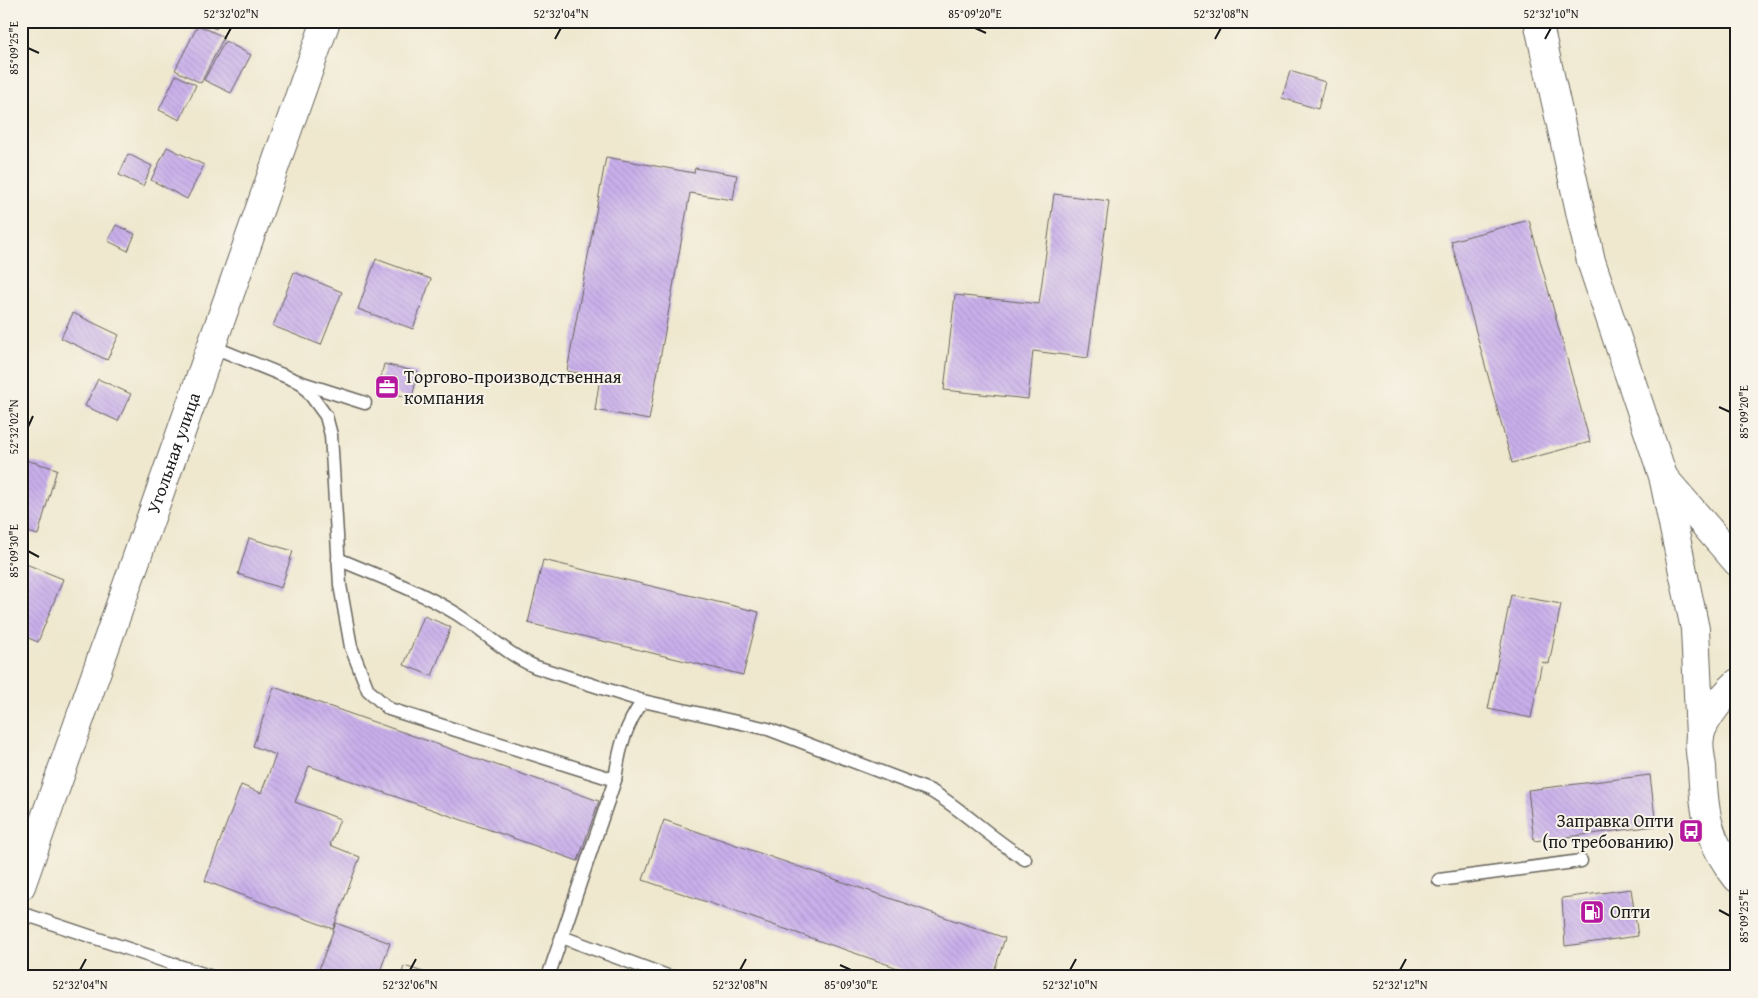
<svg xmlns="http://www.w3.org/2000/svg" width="1758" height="998" viewBox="0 0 1758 998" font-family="'Gentium Book Plus',serif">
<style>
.building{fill:url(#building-back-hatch)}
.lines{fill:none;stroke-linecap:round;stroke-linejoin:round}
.service-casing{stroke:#66635b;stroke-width:15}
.tertiary-casing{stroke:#66635b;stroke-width:30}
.secondary-casing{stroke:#66635b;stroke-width:30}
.service{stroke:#fff;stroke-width:12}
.tertiary{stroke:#fff;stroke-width:28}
.secondary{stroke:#fff;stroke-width:28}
.ticks{fill:none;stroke:#1c1c1c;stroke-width:2}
.labels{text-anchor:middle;stroke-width:4;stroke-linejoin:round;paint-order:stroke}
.poi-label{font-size:18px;fill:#1c1c1c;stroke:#f7f3e8;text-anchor:start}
.street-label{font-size:18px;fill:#1c1c1c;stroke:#f7f3e8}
.neatline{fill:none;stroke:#1c1c1c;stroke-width:2}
.ticks-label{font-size:12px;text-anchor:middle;fill:#1c1c1c}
</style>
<defs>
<pattern id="building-back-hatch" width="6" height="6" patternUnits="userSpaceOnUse" patternTransform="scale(1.25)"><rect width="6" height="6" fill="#c9afeb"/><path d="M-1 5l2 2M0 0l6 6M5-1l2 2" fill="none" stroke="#ac96c9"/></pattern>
</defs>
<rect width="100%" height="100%" fill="#f7f3e8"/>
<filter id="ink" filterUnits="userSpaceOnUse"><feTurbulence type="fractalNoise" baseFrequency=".02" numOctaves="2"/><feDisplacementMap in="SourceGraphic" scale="10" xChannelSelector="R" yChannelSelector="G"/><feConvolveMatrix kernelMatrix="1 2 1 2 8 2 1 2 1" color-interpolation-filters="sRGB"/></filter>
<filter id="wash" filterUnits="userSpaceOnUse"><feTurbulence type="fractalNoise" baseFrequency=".0096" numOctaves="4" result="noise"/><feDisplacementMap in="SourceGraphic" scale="20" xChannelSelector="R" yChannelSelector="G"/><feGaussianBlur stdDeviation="1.12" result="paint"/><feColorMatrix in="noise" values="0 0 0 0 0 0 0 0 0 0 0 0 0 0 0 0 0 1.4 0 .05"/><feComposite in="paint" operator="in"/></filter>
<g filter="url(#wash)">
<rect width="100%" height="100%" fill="#efe8cf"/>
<g id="blocks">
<g class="building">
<polygon points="199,21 220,21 216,29"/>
<polygon points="198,25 224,37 201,83 175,70"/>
<polygon points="225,41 251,55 231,93 204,80"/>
<polygon points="1290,71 1325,82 1318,109 1282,98"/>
<polygon points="176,75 196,85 180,120 159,110"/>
<polygon points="167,147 204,165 187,199 151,180"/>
<polygon points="128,154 152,166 143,186 119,175"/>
<polygon points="606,157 694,173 695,168 737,175 733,200 690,193 649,420 595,410 600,377 567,371"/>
<polygon points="1054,194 1109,201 1088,358 1033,351 1028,399 944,390 955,295 1039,304"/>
<polygon points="1529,220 1590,442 1512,463 1451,241"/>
<polygon points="116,225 135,234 128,251 108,241"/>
<polygon points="376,259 431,279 413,329 358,309"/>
<polygon points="294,272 342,292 321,345 273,326"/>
<polygon points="73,313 119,335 107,360 61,338"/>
<polygon points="384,364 418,372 412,398 378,390"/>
<polygon points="98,379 131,394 118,421 85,406"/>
<polygon points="22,459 57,469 38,535 21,530"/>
<polygon points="249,538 293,551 281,588 238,574"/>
<polygon points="543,560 759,612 743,675 528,623"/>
<polygon points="21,562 63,579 38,642 21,635"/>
<polygon points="1511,595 1561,604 1549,664 1542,662 1531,718 1488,709"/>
<polygon points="424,616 451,627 432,676 404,665"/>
<polygon points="274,687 599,801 578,861 309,766 295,802 340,819 330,845 360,857 333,929 205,881 241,785 261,793 276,755 253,746"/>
<polygon points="1650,775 1656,826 1534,841 1528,790"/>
<polygon points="664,820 1005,938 992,977 924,977 643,880"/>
<polygon points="1631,889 1638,936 1565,946 1562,898"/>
<polygon points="336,923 390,943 378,977 316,977"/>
<polygon points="404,966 436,976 436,977 401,977"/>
</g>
</g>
</g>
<g filter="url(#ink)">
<use href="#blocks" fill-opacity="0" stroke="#66635b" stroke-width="1"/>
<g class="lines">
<defs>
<g id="service">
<polyline points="211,346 302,383 326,416 331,435 340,585 351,647 368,690 389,709 615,780"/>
<polyline points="302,383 365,403"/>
<path d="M338 559C378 576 420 591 457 614 484 631 506 654 536 667L643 701 768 729 931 791C965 811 991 839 1025 859"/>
<polyline points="1439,880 1581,861"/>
<polyline points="21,913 212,977"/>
<polyline points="562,937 670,977"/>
<path d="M548 977 615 780C619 750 625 725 643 701"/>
</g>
<g id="tertiary">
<path id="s1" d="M21 886 326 21"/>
</g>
<g id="secondary">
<polyline points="1538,21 1591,261 1663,476 1695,629 1700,736"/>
<polyline points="1664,478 1737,562"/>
<path d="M1737 683C1725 694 1703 720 1700 736 1698 745 1701 758 1702 767 1704 815 1707 839 1737 878"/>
</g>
</defs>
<use href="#service" class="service-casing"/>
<use href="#tertiary" class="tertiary-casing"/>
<use href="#secondary" class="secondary-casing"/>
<use href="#service" class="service"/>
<use href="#tertiary" class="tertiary"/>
<use href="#secondary" class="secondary"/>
</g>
</g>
<path class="ticks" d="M975 28 986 33M225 39 231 28M555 39 561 28M1215 39 1221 28M1545 39 1551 28M28 48 39 53M1719 407 1730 412M28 427 33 416M28 551 39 557M1719 910 1730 916M840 965 851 970M80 970 86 959M410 970 416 959M740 970 746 959M1070 970 1076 959M1400 970 1406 959"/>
<defs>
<symbol id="office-square" viewBox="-11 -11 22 22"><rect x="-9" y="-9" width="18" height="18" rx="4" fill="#b5179e" stroke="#f7f3e8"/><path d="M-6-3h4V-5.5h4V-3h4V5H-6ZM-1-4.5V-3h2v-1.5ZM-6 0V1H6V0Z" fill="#fff"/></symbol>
<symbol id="bus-square" viewBox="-11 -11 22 22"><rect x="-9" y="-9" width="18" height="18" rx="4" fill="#b5179e" stroke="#f7f3e8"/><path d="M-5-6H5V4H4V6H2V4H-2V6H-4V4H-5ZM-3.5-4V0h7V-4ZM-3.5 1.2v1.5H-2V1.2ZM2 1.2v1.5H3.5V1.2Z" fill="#fff"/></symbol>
<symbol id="fuel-square" viewBox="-11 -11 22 22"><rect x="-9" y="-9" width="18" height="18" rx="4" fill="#b5179e" stroke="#f7f3e8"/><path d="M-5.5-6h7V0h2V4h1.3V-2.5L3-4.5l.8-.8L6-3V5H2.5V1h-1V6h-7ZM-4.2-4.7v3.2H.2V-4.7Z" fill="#fff"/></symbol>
</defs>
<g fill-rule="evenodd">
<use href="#office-square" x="373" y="373" width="28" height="28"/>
<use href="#bus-square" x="1677" y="817" width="28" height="28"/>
<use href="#fuel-square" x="1578" y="898" width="28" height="28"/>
</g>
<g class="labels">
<g class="poi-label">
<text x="404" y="383">Торгово-производственная<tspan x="404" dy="21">компания</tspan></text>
<text x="1674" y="827" text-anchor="end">Заправка Опти<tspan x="1674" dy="21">(по требованию)</tspan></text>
<text x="1610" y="918">Опти</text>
</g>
<g class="street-label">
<text dy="6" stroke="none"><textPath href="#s1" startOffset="459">Угольная улица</textPath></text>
</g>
</g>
<rect width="1758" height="998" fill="none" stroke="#f7f3e8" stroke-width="55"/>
<rect x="28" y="28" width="1702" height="942" class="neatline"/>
<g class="ticks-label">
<text x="231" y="18">52°32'02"N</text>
<text x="561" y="18">52°32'04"N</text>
<text x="975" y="18">85°09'20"E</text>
<text x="1221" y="18">52°32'08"N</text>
<text x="1551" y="18">52°32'10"N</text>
<text transform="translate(14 48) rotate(-90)" y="4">85°09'25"E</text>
<text transform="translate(1744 412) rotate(-90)" y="4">85°09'20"E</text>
<text transform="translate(14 427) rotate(-90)" y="4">52°32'02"N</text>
<text transform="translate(14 551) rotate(-90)" y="4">85°09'30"E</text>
<text transform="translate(1744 916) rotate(-90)" y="4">85°09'25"E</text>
<text x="80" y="989">52°32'04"N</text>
<text x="410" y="989">52°32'06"N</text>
<text x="740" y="989">52°32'08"N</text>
<text x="851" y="989">85°09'30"E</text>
<text x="1070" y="989">52°32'10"N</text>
<text x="1400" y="989">52°32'12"N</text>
</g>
</svg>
